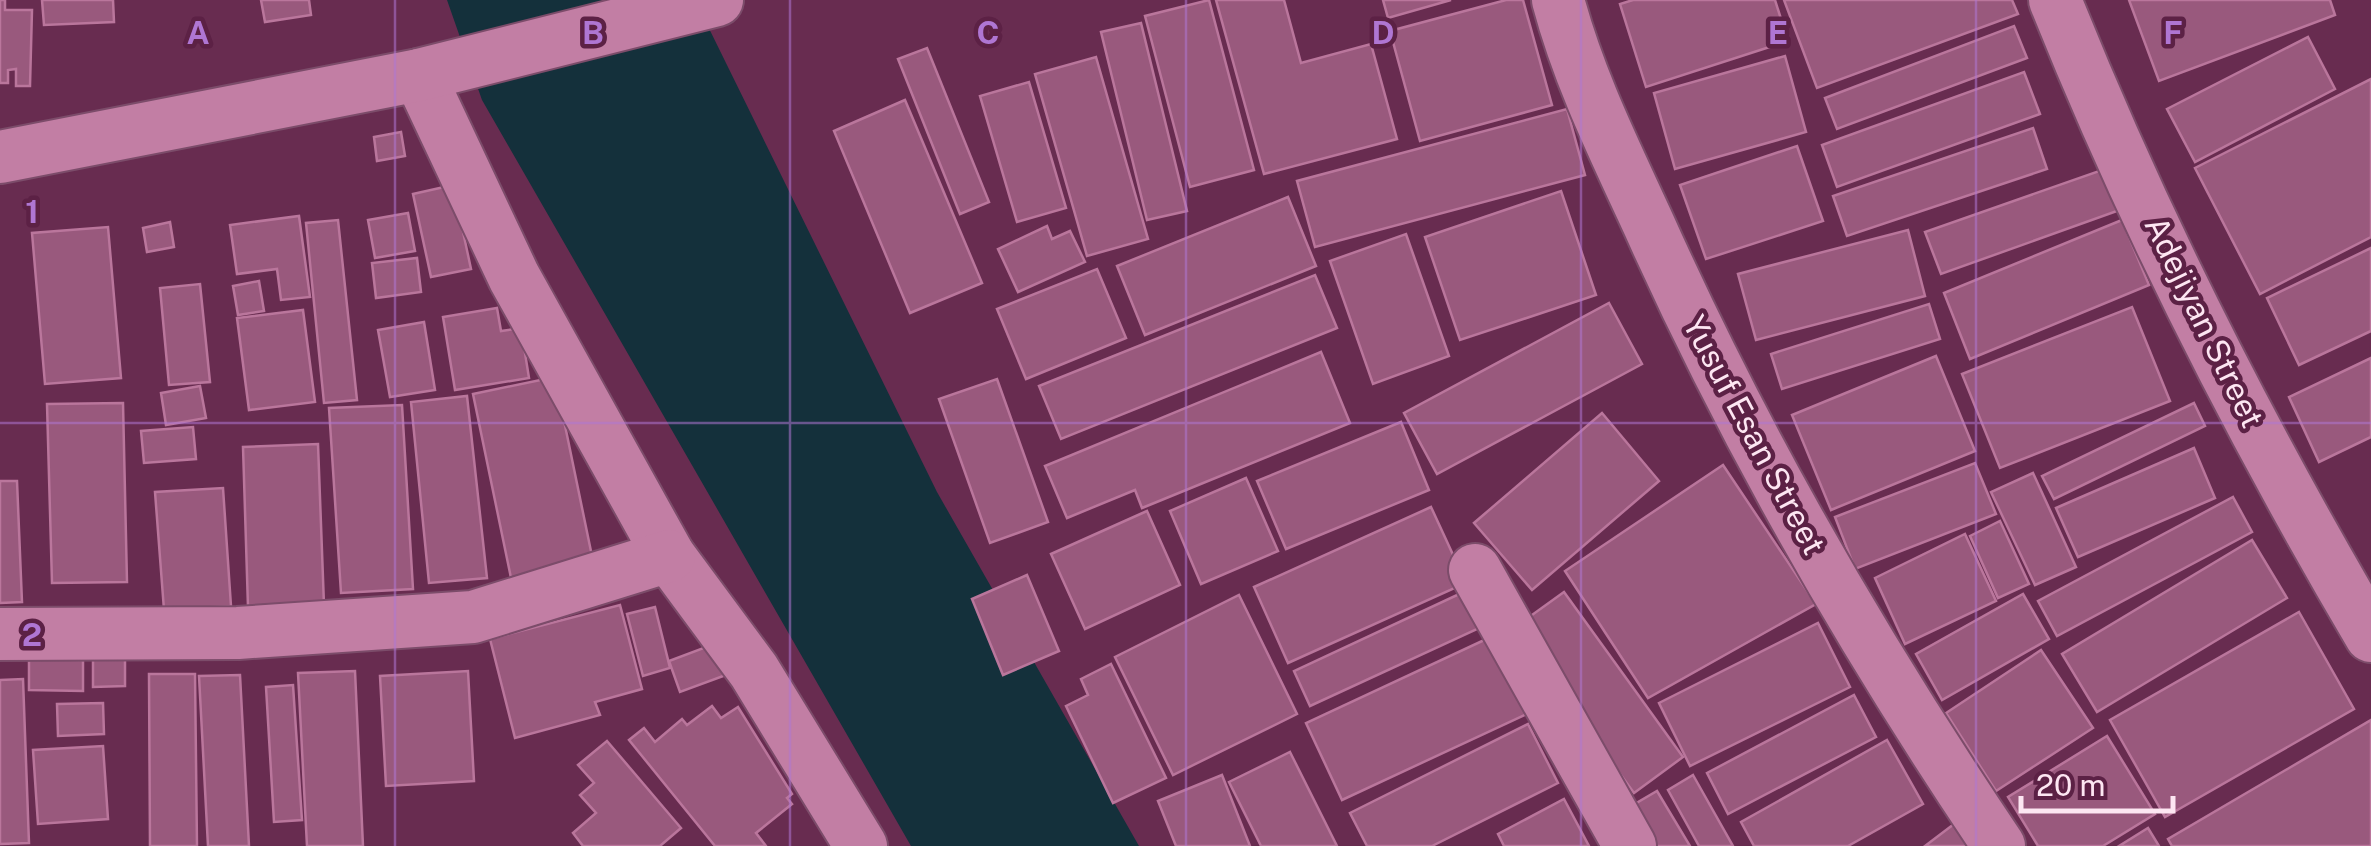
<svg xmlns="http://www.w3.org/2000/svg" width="2371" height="846" viewBox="0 0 2371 846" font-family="'Public Sans',sans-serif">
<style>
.water{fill:#14303b}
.building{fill:#99597d;stroke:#ba769c;stroke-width:2.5}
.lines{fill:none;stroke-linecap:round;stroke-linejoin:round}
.minor-casing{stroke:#7c4c6a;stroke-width:56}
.minor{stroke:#c27ea4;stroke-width:52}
.grid{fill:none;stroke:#af76d3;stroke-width:2.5;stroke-opacity:0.55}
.labels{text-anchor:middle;stroke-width:9;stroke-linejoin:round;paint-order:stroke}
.street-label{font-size:32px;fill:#fde6f2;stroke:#5c2145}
.grid-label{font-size:32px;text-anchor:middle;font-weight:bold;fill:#af76d3;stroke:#5c2145;stroke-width:9;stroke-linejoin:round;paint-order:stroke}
</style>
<rect width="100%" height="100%" fill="#682c50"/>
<polygon class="water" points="447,0 695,0 937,492 1139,846 911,846 482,100"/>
<g class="building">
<polygon points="0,0 5,0 5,10 32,10 30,86 16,86 16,69 8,70 8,83 0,83"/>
<polygon points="42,0 113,0 114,22 44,25"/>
<polygon points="261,0 309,0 311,15 265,22"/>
<polygon points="1209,0 1254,170 1190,187 1145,16"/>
<polygon points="1216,0 1284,0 1301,63 1371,44 1397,139 1264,174"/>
<polygon points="1383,0 1451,0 1388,18"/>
<polygon points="1506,0 1523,0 1552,105 1420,141 1390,31"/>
<polygon points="1633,0 1775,0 1788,41 1646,87 1620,4"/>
<polygon points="1784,0 2012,0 2018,14 1817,88"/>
<polygon points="2129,0 2330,0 2335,15 2159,81"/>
<polygon points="1141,23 1187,211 1147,220 1101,32"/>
<polygon points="2014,26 2027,58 1837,129 1825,98"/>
<polygon points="2308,37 2335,89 2195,162 2167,109"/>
<polygon points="927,48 989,202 960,214 898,59"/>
<polygon points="1785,56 1806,132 1675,169 1654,93"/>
<polygon points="1096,57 1148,239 1087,256 1035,74"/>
<polygon points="2024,72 2040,114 1837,187 1822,145"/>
<polygon points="2371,79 2371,237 2260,294 2195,168"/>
<polygon points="1029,82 1066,208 1017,222 980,96"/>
<polygon points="905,100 982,283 910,313 834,131"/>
<polygon points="1567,109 1585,175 1315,247 1297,181"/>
<polygon points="2033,128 2047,169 1847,236 1833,196"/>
<polygon points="401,132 405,156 377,161 374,137"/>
<polygon points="1797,146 1823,221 1706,259 1680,185"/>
<polygon points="2102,170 2117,211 1941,274 1925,232"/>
<polygon points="453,185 471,269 431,277 413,194"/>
<polygon points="1561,191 1596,295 1460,340 1425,237"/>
<polygon points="1288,197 1316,266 1145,335 1117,266"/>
<polygon points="408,213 415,251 375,258 368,220"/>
<polygon points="299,216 310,297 281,300 277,269 237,274 230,225"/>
<polygon points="338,220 357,400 324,403 306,223"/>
<polygon points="2122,220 2149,285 1970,359 1944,293"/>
<polygon points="170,222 174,247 147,252 143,228"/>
<polygon points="1047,226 1052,239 1070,231 1085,262 1018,292 998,249"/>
<polygon points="108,227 121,378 45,384 32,233"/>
<polygon points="1908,230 1925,296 1756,340 1738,274"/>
<polygon points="1406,234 1449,356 1373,384 1330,261"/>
<polygon points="2371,248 2371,331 2299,365 2267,298"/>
<polygon points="417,258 421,292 376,298 372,263"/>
<polygon points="1097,269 1126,338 1026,379 997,309"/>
<polygon points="1315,275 1337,328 1061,439 1039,386"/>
<polygon points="259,281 264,311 238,315 233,286"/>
<polygon points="200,284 210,382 169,385 160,288"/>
<polygon points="1609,303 1642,364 1437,474 1404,413"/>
<polygon points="1929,304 1940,339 1782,389 1771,354"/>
<polygon points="2132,307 2170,401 2000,468 1962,374"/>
<polygon points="497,308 501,331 521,328 529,378 455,390 443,317"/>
<polygon points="303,310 315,402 249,410 237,318"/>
<polygon points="424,322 435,390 390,397 378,330"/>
<polygon points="1321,352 1350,423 1142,508 1135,490 1067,518 1045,466"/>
<polygon points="1936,356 1975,451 1831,510 1792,415"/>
<polygon points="2371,358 2371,437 2319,462 2289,397"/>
<polygon points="555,377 593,561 511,578 473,394"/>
<polygon points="997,379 1048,522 990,543 939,399"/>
<polygon points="200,386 206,418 166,425 161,393"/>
<polygon points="467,396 487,578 429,583 411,402"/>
<polygon points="123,403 127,582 52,583 47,404"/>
<polygon points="2194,403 2205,426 2054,499 2042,476"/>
<polygon points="402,405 413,589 341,593 329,408"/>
<polygon points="1602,413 1659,481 1532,590 1474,523"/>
<polygon points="1401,422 1429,490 1286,549 1257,481"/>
<polygon points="193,427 196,459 144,463 141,431"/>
<polygon points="318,444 324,605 248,607 243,447"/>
<polygon points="2194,448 2215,498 2078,557 2056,508"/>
<polygon points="1975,463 1996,514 1855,569 1835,517"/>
<polygon points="1723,465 1816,604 1648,698 1565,571"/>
<polygon points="2033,473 2076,567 2035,585 1991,492"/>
<polygon points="1246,478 1278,551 1201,584 1170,511"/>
<polygon points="0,481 17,481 22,602 0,603"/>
<polygon points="223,488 231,606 164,610 155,492"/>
<polygon points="2233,497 2252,532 2057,636 2038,601"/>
<polygon points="1431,507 1466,583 1288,663 1254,587"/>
<polygon points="1147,511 1180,585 1085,629 1051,554"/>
<polygon points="2000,521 2029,584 1998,598 1970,536"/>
<polygon points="1965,534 1996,601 1905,644 1875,578"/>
<polygon points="2252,540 2287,598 2097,712 2062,654"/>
<polygon points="1027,575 1059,651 1003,675 972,599"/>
<polygon points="1470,589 1486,625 1310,706 1294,671"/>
<polygon points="1564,592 1683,757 1634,793 1514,628"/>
<polygon points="2023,594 2049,639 1942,700 1916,654"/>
<polygon points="1239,595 1297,714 1173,775 1115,657"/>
<polygon points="620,605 642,689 595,702 600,715 515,738 490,639"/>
<polygon points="655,607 670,668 643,676 627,614"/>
<polygon points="2299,612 2354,709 2165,817 2110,720"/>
<polygon points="1818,623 1850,687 1690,766 1659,703"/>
<polygon points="1495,635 1531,712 1342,800 1306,723"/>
<polygon points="714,644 726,675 680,692 669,661"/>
<polygon points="125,647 125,686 93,687 93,648"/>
<polygon points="2041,650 2093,728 1996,791 1946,713"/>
<polygon points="29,659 83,660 83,691 29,690"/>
<polygon points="1111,664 1166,778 1113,803 1066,706 1088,695 1081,679"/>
<polygon points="355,671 363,846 307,846 298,673"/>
<polygon points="468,671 474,781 386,786 380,676"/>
<polygon points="149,674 195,674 197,846 150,846"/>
<polygon points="240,675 249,846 208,846 199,676"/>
<polygon points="23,679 29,843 0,844 0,680"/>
<polygon points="293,685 302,820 274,822 266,687"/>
<polygon points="1854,695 1876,737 1728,814 1707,773"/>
<polygon points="103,703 104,734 58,736 57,704"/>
<polygon points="712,706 721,718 738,707 792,794 787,798 792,804 756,833 766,846 715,846 629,740 644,728 655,742 682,719 687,725"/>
<polygon points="2371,720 2371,846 2172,846 2168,839"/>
<polygon points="1528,724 1558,783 1432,846 1367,846 1350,813"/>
<polygon points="2107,736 2155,814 2103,846 2038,846 2008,797"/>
<polygon points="1887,740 1923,804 1848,846 1754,846 1741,822"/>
<polygon points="607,741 681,828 660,846 583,846 573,833 596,813 580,795 594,783 578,765"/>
<polygon points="103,746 108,819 38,824 33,750"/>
<polygon points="1290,752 1337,846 1261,846 1229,782"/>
<polygon points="1222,775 1250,846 1176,846 1158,801"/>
<polygon points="1693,775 1733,846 1699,846 1668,790"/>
<polygon points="1657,791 1690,846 1650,846 1628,808"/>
<polygon points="1564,799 1589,846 1504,846 1498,834"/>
<polygon points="1958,821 1978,846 1925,846"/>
<polygon points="2148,828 2159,846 2119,846"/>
</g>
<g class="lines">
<defs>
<g id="minor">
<path d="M1558 0C1579 79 1615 151 1649 225 1746 442 1866 649 1999 846"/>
<path d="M2055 0C2142 218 2252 434 2371 636"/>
<polyline points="419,75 514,277 669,556 754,671 861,846"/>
<polyline points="0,157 419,75 717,0"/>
<polyline points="1475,570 1630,846"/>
<polyline points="0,634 238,633 473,617 669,556"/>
</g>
</defs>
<use href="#minor" class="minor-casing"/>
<use href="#minor" class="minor"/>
</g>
<path class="grid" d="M395 0V846M790 0V846M1186 0V846M1581 0V846M1976 0V846M0 423H2371"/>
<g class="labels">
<g class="street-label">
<text transform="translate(2204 322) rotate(64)" y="11">Adejiyan Street</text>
<text transform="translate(1754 435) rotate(62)" y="11">Yusuf Esan Street</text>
</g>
</g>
<g class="grid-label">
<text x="198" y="44">A</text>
<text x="593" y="44">B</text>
<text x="988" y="44">C</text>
<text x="1383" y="44">D</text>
<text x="1778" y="44">E</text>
<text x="2173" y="44">F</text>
<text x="32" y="223">1</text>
<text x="32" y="646">2</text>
</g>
<path d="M2021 796v15h152v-15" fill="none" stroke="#fde6f2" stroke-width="5"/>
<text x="2036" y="796" font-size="30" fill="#fde6f2" stroke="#5c2145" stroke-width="8" paint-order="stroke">20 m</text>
</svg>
